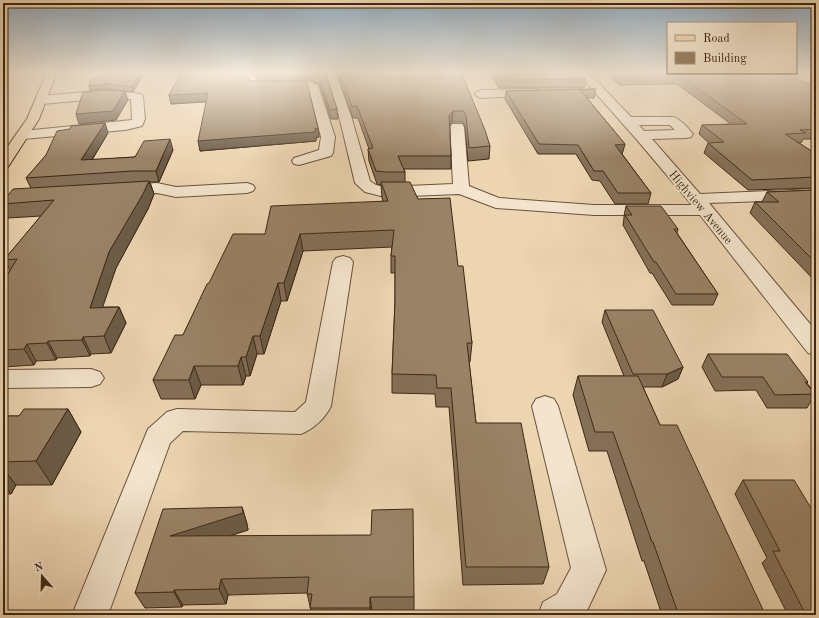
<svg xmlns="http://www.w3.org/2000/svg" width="819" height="618" viewBox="0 0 819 618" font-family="'Old Standard TT',serif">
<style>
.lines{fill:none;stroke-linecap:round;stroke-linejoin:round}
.minor-casing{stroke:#6a533c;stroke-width:2}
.major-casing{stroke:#3f2814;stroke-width:2}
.minor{fill:#f3e4cd;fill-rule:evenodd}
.major{fill:#edd5b2;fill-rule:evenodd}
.wall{fill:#847058;stroke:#3f2814}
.shaded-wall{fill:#6b5b47;stroke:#3f2814}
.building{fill:#998266;stroke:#3f2814}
.labels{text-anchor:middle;stroke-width:4;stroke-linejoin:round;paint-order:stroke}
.far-street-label{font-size:12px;fill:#3f2814;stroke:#f3e4cd}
</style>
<rect width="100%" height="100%" fill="#edd5b2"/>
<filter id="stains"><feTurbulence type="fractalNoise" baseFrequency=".005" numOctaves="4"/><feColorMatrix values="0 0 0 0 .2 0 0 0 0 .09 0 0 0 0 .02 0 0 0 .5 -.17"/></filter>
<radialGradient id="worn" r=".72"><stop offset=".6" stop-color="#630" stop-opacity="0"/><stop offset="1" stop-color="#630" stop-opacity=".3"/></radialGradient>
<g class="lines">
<defs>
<g id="minor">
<polygon points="245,72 255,72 256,80 259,83 311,82 318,85 335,137 333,153 331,156 299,165 294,164 292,161 294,158 319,150 321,137 309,89 252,88 245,81"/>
<path d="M325 72H335L351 116 370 181 376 185 385 187 453 184 450 127 452 124H462L464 127 469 186 499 198 594 205H692L638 141 577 72H588L631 117H673C681 119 688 128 693 134L691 137 686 138 652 139 700 194 816 189V199L709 203 816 331V355L808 353 700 215H594L496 208 459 194 385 197 365 192 355 183 339 116ZM639 125H670L675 130 644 131Z"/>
<polygon points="536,89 540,91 542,93 540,95 481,98 477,96 475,94 477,92 481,90"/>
<polygon points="108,90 141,94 143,97 145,119 142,126 125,130 23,139 18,138 16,135 18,132 23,131 132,120 131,99 108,98 42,104 38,103 36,100 38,97 42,96"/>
<polygon points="157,183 176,187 247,183 253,185 255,188 253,191 247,193 176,197 157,193 122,194 116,192 114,189 116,186"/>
<path d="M343 256 350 258 353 262 331 406C325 418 314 429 301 434L183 431 170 443 108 615H72L148 429 167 412 177 409 295 412 306 402 333 262 336 258Z"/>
<polygon points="91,369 100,372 104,378 100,384 91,387 3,388 3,370"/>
<polygon points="545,396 554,399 558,406 606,570 585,615 538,615 543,602 557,594 571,568 532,406 536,399"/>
</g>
<polygon id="major" points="47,72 57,72 39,119 8,167 3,169 3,153 27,119"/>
</defs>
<use href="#minor" class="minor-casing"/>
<use href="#major" class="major-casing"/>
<use href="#minor" class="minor"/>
<use href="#major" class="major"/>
</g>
<g class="wall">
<polygon points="114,72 145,72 133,92 108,89 90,90 89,86"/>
<polygon points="182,72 243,72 244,75 251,81 259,81 257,79 256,72 325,72 337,109 338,119 331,119 319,84 311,80 265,81 318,128 319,137 316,138 316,141 200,151 206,102 171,104 169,95"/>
<polygon points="337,72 461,72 490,146 489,159 468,161 465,126 462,122 452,122 450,126 451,156 451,169 404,169 405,172 405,182 418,199 458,266 472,343 470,362 469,362 476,423 549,567 543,584 463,585 449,407 436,407 435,394 392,393 392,374 395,301 395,273 391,273 391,256 392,247 303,251 287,301 281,301 264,354 257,354 250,376 246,376 243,385 201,385 195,399 161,399 153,380 183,335 209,283 265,234 383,201 382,198 381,185 377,184 369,161 368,149 369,149 358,118 353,118 337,74"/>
<polygon points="490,72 578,72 586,79 584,88 499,88"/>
<polygon points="606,72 668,72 804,82 816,85 816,139 803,139 801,143 799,143 816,154 816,188 748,190 704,153 708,143 709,143 699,134 702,125 731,124 677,84 619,85"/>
<polygon points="596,89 594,98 587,98 625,144 622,154 651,193 648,204 615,204 600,181 592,180 576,154 538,154 505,99 506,91"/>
<polygon points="70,129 108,133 92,160 135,157 173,150 159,182 150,182 154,194 148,209 116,268 102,307 119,307 126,323 111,353 91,354 90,356 57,358 56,360 36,361 34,365 3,367 3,282 10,270 4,260 41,216 8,218 3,209 3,201 31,188 26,178"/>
<polygon points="816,190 816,282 750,213 755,202 762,202 767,192"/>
<polygon points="626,206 678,229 677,233 718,294 713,305 672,305 652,273 650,273 623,225 624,218 624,216"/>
<polygon points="605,310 683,367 678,379 662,387 643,387 660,425 764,612 761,615 662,615 644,561 642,561 607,451 589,451 573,395 578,376 624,376 602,322"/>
<polygon points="708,354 808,382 807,383 815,394 807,408 767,408 756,390 715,391 702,367"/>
<polygon points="68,409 81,432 52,485 16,485 11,494 3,494 3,416 19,416"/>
<polygon points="743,480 811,508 816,615 788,615 762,563 767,558 735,494"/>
<polygon points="242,507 247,524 248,530 229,536 414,597 414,612 372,612 372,615 312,615 307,593 228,595 226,604 183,605 182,607 145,608 135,593"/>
</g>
<g class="shaded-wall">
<polygon points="3,72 8,72 5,77 4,77 3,78"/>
<polygon points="141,72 145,72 133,92 132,87"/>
<polygon points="107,84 108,89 90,90 89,86"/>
<polygon points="125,91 128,100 116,120 79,124 76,114"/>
<polygon points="208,93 210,101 171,104 169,95"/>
<polygon points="453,111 452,122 448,127 449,116"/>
<polygon points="105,123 108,133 85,171 81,160"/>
<polygon points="318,128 319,137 316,138 316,141 200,151 198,141 315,129"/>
<polygon points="170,139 173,150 159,182 156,171"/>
<polygon points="625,144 622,154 613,155 615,145"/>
<polygon points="149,181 154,194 148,209 116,268 97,324 90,308 109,252"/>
<polygon points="300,234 303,251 287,301 284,283"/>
<polygon points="278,283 281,301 264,354 260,336"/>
<polygon points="119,307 126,323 111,353 104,336"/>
<polygon points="253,336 257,354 250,376 246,357"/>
<polygon points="83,337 91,354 90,356 82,340"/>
<polygon points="48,341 57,358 56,360 47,343"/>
<polygon points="27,344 36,361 34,365 24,349"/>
<polygon points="241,357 246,376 243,385 238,366"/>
<polygon points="194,366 201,385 195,399 189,380"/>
<polygon points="683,367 678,379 662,387 667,374"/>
<polygon points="68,409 81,432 52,485 36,461"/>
<polygon points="3,468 16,485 11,494 3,484"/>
<polygon points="242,507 247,524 248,530 178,552 170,536"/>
<polygon points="221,579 228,595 226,604 219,589"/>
<polygon points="174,590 183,605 182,607 174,592"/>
<polygon points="370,597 372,612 372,615 370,615"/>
</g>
<g class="building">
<polygon points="114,72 141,72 132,87 107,84 89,86 90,80"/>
<polygon points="182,72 242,72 242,74 251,81 307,82 318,128 315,129 315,132 198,141 208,93 169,95"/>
<polygon points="257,72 325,72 337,109 330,110 318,75 310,72 258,73"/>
<polygon points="339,72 461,72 485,130 490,146 469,148 466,115 463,111 453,111 449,116 451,156 398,156 405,172 385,172 376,171 368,149 373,148 357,106 352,107"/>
<polygon points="495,72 578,72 586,79 500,80"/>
<polygon points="616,72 668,72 668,73 783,73 804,82 816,85 816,129 800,130 806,133 785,134 816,154 816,177 752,180 708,143 724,142 702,125 747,124 679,75 621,76"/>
<polygon points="596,89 580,90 625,144 615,145 651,193 618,193 603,171 594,171 578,145 539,144 506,91"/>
<polygon points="105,90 125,91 113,111 76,114 83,92"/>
<polygon points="105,123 81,160 135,157 144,141 170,139 156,171 132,171 26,178 46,155 57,131 70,129 71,126"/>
<polygon points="149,181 143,194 109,252 90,308 119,307 104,336 83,337 82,340 48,341 47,343 27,344 24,349 3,350 3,282 17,259 4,260 54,200 3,204 3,201 13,189"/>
<polygon points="381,182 410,182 418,199 450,198 458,266 463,266 472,343 467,343 476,423 521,423 549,567 466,567 451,388 437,388 436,375 392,374 395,301 395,256 391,256 394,230 300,234 284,283 278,283 260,336 253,336 246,357 241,357 238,366 194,366 189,380 153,380 175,335 183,335 207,284 209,283 233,234 265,234 271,206 388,201"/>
<polygon points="816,190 816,263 755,202 779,202 767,192"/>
<polygon points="626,206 661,206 678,229 674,229 718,294 676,294 656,262 654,262 625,215 632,215"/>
<polygon points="605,310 653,310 683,367 667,374 633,374"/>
<polygon points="708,354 787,354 808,382 805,382 815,394 775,395 763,377 722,377"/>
<polygon points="578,376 638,376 660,425 677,425 764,612 678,613 653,542 652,542 613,432 595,432"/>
<polygon points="24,409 68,409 36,461 3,462 3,416 19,416"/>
<polygon points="743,480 794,480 811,508 816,508 816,615 806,615 773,551 780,551"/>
<polygon points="242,507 243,513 170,536 371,535 372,510 413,509 414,597 370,597 370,608 310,608 312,594 307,594 309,577 221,579 219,589 174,590 174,592 135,593 163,509"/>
</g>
<linearGradient id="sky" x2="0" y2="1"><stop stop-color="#92aabd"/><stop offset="0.46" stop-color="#f7ecdc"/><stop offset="1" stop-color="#f7ecdc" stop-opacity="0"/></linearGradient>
<rect width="819" height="158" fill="url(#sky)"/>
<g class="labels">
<g class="far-street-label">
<text transform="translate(701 207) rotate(50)" y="4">Highview Avenue</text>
</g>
</g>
<rect width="819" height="618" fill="none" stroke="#edd5b2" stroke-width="16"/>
<rect x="4" y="4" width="811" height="610" fill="none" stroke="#3f2814" stroke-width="2"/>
<rect x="8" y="8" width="803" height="602" fill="none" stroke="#3f2814"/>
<rect x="667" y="22" width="130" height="52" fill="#f3e4cd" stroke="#ab9983"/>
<rect x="675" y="35" width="20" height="6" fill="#edd5b2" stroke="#ab9983"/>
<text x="703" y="42" font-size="12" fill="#3f2814">Road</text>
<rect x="675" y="52" width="20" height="12" fill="#998266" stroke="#ab9983"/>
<text x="703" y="62" font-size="12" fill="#3f2814">Building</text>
<g transform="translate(42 576) rotate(340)" stroke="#f3e4cd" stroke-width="3" paint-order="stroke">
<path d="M0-3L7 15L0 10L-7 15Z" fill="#3f2814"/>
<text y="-6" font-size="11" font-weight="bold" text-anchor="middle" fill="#3f2814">N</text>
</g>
<rect width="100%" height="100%" filter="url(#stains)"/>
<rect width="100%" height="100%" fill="url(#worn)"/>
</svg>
